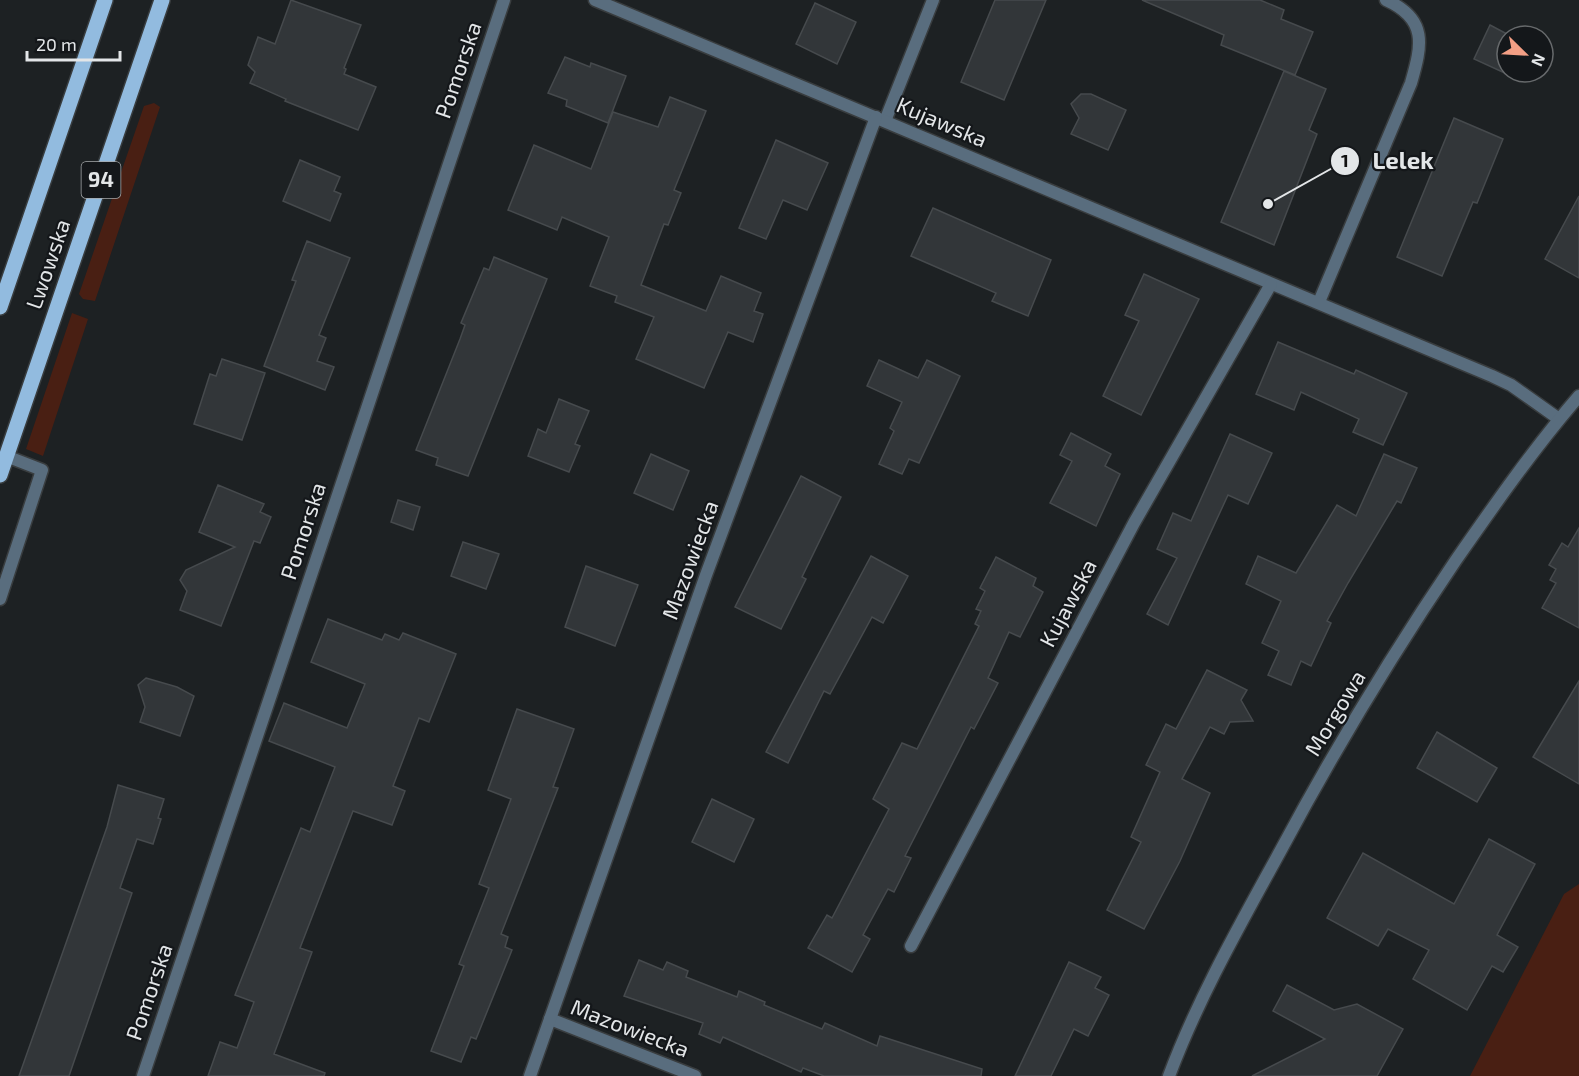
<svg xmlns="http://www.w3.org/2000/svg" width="1579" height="1076" viewBox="0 0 1579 1076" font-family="'Exo 2',sans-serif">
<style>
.green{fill:#491f13}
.building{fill:#323639;stroke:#464a4d;stroke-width:1.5}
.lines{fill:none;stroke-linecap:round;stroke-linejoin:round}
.lane-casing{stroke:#393d3f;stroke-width:15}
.street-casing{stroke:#393d3f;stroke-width:15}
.primary-casing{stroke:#393d3f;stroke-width:18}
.lane{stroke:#596d7e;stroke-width:12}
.street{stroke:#596d7e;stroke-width:12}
.primary{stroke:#92bbdf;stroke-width:15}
.labels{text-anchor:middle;stroke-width:4.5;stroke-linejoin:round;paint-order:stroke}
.shield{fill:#14171a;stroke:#a5a8aa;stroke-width:1.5}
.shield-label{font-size:21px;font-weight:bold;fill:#e3e6e8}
.street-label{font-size:22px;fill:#e3e6e8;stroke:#14171a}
.leader{fill:none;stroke:#e3e6e8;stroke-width:2}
.callout-dot{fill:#e3e6e8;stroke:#14171a;stroke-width:2}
.mark-label{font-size:18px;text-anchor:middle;font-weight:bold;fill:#111}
.callout-label{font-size:24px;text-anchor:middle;font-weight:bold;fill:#e3e6e8;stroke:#14171a;stroke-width:4.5;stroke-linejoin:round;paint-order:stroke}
</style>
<rect width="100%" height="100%" fill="#1d2123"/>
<g class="green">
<polygon points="154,103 160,107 95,301 83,299 79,294 144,106"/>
<polygon points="72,313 88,319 43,456 26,449"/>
<polygon points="1579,884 1579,1076 1470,1076 1564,894"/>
</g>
<g class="building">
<polygon points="291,0 361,25 344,68 346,69 344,74 376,87 358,130 285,101 286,99 250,83 255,72 248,65 258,37 275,44"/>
<polygon points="995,0 1046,0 1004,100 961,82"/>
<polygon points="1142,0 1260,0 1284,10 1281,19 1313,32 1295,75 1221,45 1224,35"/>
<polygon points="815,3 856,22 837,64 796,44"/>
<polygon points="1490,25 1507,34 1507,74 1474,59"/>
<polygon points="565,57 590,67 591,63 626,76 608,123 566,106 567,100 548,93"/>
<polygon points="1284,71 1326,89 1309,130 1317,134 1274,245 1221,222"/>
<polygon points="1081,94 1091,94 1126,110 1108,150 1071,134 1079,118 1071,104"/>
<polygon points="670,97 706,111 674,190 681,193 668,225 664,224 641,285 706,311 721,276 761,293 754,311 763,314 753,342 728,332 704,388 636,359 654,317 615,302 617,296 590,286 609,237 562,217 557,230 508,210 534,145 591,169 613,112 658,127"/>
<polygon points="1454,118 1503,139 1477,203 1473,202 1442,276 1397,257"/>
<polygon points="776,140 828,163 807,210 783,200 766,239 739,228"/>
<polygon points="300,160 340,177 334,191 341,194 330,221 283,201"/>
<polygon points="1579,196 1579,278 1545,259"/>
<polygon points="933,208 1051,260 1028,316 992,301 996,293 911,256"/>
<polygon points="307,241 350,258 319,335 326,338 317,361 334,367 325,390 264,366 296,281 292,280"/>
<polygon points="494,257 547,279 468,476 436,465 438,458 416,450 460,339 465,325 461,323 484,268 489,270"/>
<polygon points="1144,274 1199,299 1141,415 1103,396 1139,321 1125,315"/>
<polygon points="1278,342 1354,374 1356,370 1407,393 1383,445 1353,432 1359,419 1301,392 1294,410 1256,394"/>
<polygon points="222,359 265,373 242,440 194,424 210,374 216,376"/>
<polygon points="879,360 918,378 927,360 960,376 919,463 909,459 902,474 879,464 894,431 890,428 902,402 867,386"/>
<polygon points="559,399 589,411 575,444 580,446 569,472 528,456 538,429 546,433"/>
<polygon points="1071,433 1111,454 1105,466 1120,474 1096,526 1050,503 1072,461 1060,455"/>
<polygon points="1230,434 1272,453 1248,504 1228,495 1168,625 1147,614 1177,558 1157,549 1173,513 1191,521"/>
<polygon points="651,454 689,471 673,510 634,493"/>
<polygon points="1384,454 1417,468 1401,503 1397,501 1348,583 1327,621 1331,623 1311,666 1301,661 1291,685 1268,675 1279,651 1262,643 1281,601 1246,584 1258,556 1296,573 1337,505 1356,516"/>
<polygon points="801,476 841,497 802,577 806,579 781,629 735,607"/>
<polygon points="218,485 264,504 260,512 271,517 260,543 254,541 221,626 180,610 187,591 180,580 186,570 235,547 199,532"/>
<polygon points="398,500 420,507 413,530 391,522"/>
<polygon points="1579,528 1579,628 1542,608 1556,583 1550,580 1556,569 1549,565 1562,543 1568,547"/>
<polygon points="463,542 499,554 486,589 451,576"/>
<polygon points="871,556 908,576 883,623 872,617 830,694 824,691 788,763 766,752"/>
<polygon points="996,557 1036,578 1033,586 1043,592 1020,637 1009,632 988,678 998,683 974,729 971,727 905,856 911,858 894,892 888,889 863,935 870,939 852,972 808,948 827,915 832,918 889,809 873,799 902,743 917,749 979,626 975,624 981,611 976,609 985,591 980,588"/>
<polygon points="586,566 638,585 615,646 565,627"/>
<polygon points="328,619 382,640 385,634 399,640 403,633 456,654 429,722 419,718 393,786 405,791 392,825 353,811 300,948 312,952 274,1054 325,1073 324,1076 208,1076 220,1042 237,1048 254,1002 235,995 301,828 310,832 335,767 269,741 284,703 347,728 365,684 311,662"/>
<polygon points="1207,670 1247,690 1241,700 1253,721 1230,722 1224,734 1210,727 1182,779 1210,793 1180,861 1144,929 1107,910 1141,842 1131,837 1160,772 1146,765 1166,724 1176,729"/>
<polygon points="146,678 177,687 194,696 180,736 140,722 145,707 138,685"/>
<polygon points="1579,681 1579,784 1533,757"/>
<polygon points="517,709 574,729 553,787 558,788 501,934 508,937 505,947 512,950 476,1039 471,1037 461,1062 431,1051 464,966 459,964 489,888 479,884 511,799 488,790"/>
<polygon points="1437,732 1497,768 1477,802 1417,768"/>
<polygon points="118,785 164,799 158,818 161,819 153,844 137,839 120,888 132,893 69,1076 19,1076 107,827"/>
<polygon points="712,799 754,819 734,862 692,842"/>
<polygon points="1489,839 1535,864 1497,935 1518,947 1503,972 1492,966 1467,1010 1413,979 1429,950 1388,929 1378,946 1327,918 1363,853 1454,904"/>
<polygon points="639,960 663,970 667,962 688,971 686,977 737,997 739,991 765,1002 764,1005 822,1029 825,1023 877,1046 880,1036 982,1069 981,1076 824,1076 803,1068 801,1072 723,1037 720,1043 699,1034 703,1023 624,996"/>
<polygon points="1069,962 1101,977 1095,988 1109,995 1088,1036 1074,1029 1051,1076 1015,1076"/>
<polygon points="1287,985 1334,1010 1357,1004 1403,1029 1377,1076 1252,1076 1325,1039 1273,1011"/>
</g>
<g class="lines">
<defs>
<g id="lane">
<polyline points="885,121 933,0"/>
<path d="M1319 302 1411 83C1422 45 1428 19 1386 0"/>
<polyline points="0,599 42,470 6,456"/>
</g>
<g id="street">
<polyline points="595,0 1492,376 1511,385 1559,419"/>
<polyline points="911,946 1134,523 1271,284"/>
<polyline points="550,1019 695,1076"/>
<polyline points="143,1076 504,0"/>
<polyline points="530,1076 706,575 876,117"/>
<path d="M1169 1076C1199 996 1241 923 1282 848 1335 749 1393 653 1456 560 1495 504 1534 448 1579 396"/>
</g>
<g id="primary">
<polyline points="0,307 105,0"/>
<polyline points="0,475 162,0"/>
</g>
</defs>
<use href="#lane" class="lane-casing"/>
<use href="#street" class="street-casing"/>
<use href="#primary" class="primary-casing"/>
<use href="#lane" class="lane"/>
<use href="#street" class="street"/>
<use href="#primary" class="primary"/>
</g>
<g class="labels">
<rect class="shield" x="81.5" y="162" width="39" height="36" rx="4.5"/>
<g class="shield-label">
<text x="101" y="187">94</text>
</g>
<g class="street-label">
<text transform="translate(458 70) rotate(-71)" y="8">Pomorska</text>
<text transform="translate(942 122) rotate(23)" y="8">Kujawska</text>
<text transform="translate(48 264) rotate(-71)" y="8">Lwowska</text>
<text transform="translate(303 531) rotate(-72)" y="8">Pomorska</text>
<text transform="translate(690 560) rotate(-70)" y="8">Mazowiecka</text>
<text transform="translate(1068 603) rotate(-62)" y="8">Kujawska</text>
<text transform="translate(1335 713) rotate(-59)" y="8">Morgowa</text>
<text transform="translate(149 992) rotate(-71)" y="8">Pomorska</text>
<text transform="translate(630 1028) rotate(21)" y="8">Mazowiecka</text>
</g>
</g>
<path class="leader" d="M1268 204L1345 161"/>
<g class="callout-dot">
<circle cx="1268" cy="204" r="6"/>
<circle cx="1345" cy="161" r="15"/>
</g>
<g class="mark-label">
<text x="1345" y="167">1</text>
</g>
<g class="callout-label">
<text x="1403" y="169">Lelek</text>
</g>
<g transform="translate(1525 54) rotate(114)"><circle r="28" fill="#14171a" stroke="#676a6c" stroke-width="1.5"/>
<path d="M0-4.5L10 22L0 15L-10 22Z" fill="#f39f85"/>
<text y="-9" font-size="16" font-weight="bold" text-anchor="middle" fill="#e3e6e8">N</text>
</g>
<path d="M27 51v9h93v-9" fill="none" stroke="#e3e6e8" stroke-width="3"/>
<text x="36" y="51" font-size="18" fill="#e3e6e8" stroke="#14171a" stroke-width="4.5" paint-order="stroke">20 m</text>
</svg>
